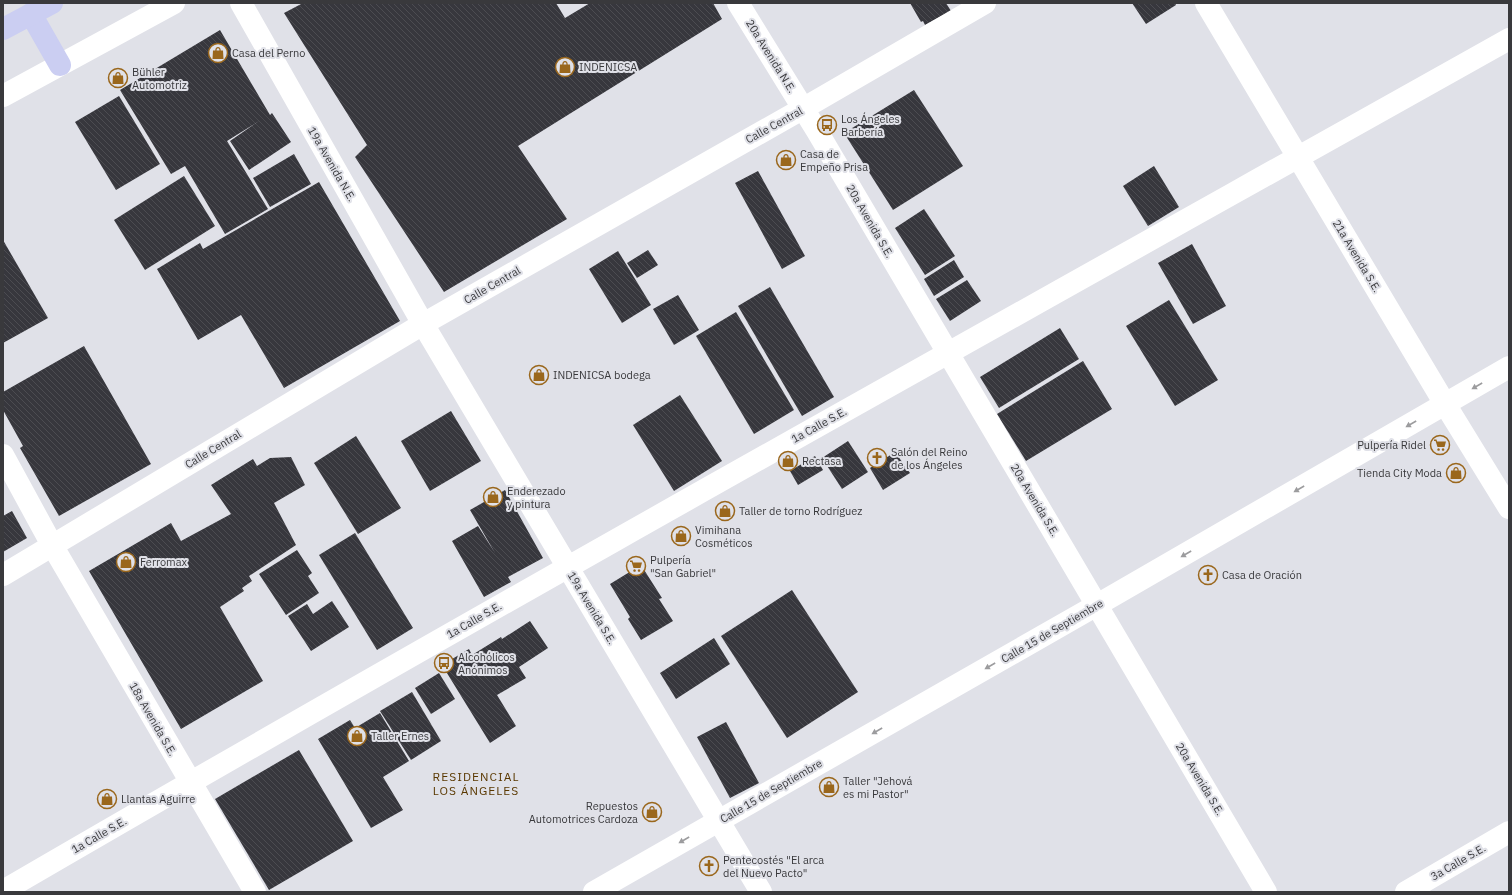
<svg xmlns="http://www.w3.org/2000/svg" width="1512" height="895" viewBox="0 0 1512 895" font-family="'IBM Plex Sans',sans-serif">
<style>
.building{fill:url(#building-back-hatch)}
.lines{fill:none;stroke-linecap:round;stroke-linejoin:round}
.minor{stroke:#fff;stroke-width:22}
.tertiary{stroke:#fff;stroke-width:22}
.trunk{stroke:#cbcef2;stroke-width:22}
.oneway{fill:#9c9c9e}
.labels{text-anchor:middle;stroke-width:4;stroke-linejoin:round;paint-order:stroke}
.poi-label{font-size:11px;fill:#39393c;stroke:#e0e1e8;text-anchor:start}
.street-label{font-size:11px;fill:#39393c;stroke:#e0e1e8}
.neighbourhood-label{font-size:12px;letter-spacing:1px;fill:#5a3800;stroke:#e0e1e8}
</style>
<defs>
<pattern id="building-back-hatch" width="6" height="6" patternUnits="userSpaceOnUse"><rect width="6" height="6" fill="#37373d"/><path d="M-1 5l2 2M0 0l6 6M5-1l2 2" fill="none" stroke="#4c4c51"/></pattern>
</defs>
<rect width="100%" height="100%" fill="#e0e1e8"/>
<g class="building">
<polygon points="303,3 556,3 565,18 590,3 713,3 722,19 518,146 567,219 444,292 355,157 367,145 284,13"/>
<polygon points="910,3 946,3 951,11 925,25 923,21 921,22"/>
<polygon points="1132,3 1175,3 1176,5 1146,24"/>
<polygon points="220,30 270,115 272,113 291,142 249,170 230,141 259,121 227,141 268,209 225,234 185,166 171,174 120,90"/>
<polygon points="914,90 963,166 893,210 844,133"/>
<polygon points="119,96 160,164 116,190 75,122"/>
<polygon points="294,154 311,184 270,207 253,178"/>
<polygon points="1154,166 1179,207 1148,226 1123,186"/>
<polygon points="758,171 805,256 782,269 735,183"/>
<polygon points="184,176 215,226 145,270 114,220"/>
<polygon points="319,182 400,321 284,388 241,315 198,340 157,269 200,243 203,249"/>
<polygon points="924,209 955,256 925,275 895,228"/>
<polygon points="3,240 48,318 3,343"/>
<polygon points="1192,244 1226,306 1193,324 1158,263"/>
<polygon points="648,250 658,265 637,278 627,263"/>
<polygon points="618,251 651,305 622,323 589,269"/>
<polygon points="954,260 964,277 934,296 924,279"/>
<polygon points="967,280 981,301 950,321 936,299"/>
<polygon points="770,287 834,397 802,416 738,306"/>
<polygon points="678,295 699,330 674,345 653,309"/>
<polygon points="1169,300 1218,380 1175,406 1126,326"/>
<polygon points="736,312 794,410 754,434 696,336"/>
<polygon points="1060,328 1079,359 999,408 980,377"/>
<polygon points="84,346 151,464 59,516 20,448 23,446 3,410 3,392"/>
<polygon points="1083,361 1112,409 1026,461 997,414"/>
<polygon points="680,395 722,461 674,491 633,425"/>
<polygon points="451,411 481,461 430,491 401,441"/>
<polygon points="356,436 401,508 358,534 314,463"/>
<polygon points="848,441 868,472 842,489 822,458"/>
<polygon points="895,452 910,473 883,490 870,468"/>
<polygon points="815,456 823,470 798,485 790,471"/>
<polygon points="291,457 305,485 274,503 296,545 249,576 252,581 242,588 244,591 220,607 263,681 181,729 89,571 171,523 181,541 231,514 211,485 253,459 257,466 270,458"/>
<polygon points="505,490 543,558 508,577 511,582 484,597 452,541 478,526 495,553 470,510"/>
<polygon points="12,511 27,538 3,552 3,516"/>
<polygon points="355,533 413,628 377,650 319,555"/>
<polygon points="297,550 312,573 308,576 319,593 286,615 259,574"/>
<polygon points="641,565 662,598 659,599 673,621 641,640 628,619 630,617 610,584"/>
<polygon points="792,590 858,692 787,738 721,636"/>
<polygon points="332,601 349,627 311,651 288,616 307,604 313,614"/>
<polygon points="530,621 548,648 519,667 526,678 497,695 516,726 490,743 442,665 469,649 472,655 501,637 502,639"/>
<polygon points="714,638 730,664 676,699 660,673"/>
<polygon points="439,673 455,699 431,714 415,688"/>
<polygon points="412,692 441,741 411,760 380,711"/>
<polygon points="380,713 409,761 383,777 403,810 371,828 318,739 350,720 355,728"/>
<polygon points="726,722 759,783 730,798 697,737"/>
<polygon points="299,750 353,841 269,890 215,799"/>
</g>
<g class="lines">
<g class="minor">
<polyline points="241,3 423,324 761,892"/>
<polyline points="738,3 817,131 1266,892"/>
<polyline points="1206,3 1445,404 1509,508"/>
<polyline points="3,455 52,545 255,892"/>
<polyline points="3,575 423,324 804,108 985,3"/>
<path d="M3 891C501 601 1006 321 1509 39"/>
<polyline points="594,892 1097,605 1509,367"/>
<polyline points="1406,892 1509,832"/>
</g>
<polyline class="tertiary" points="3,96 174,3"/>
<g class="trunk">
<polyline points="31,14 60,65"/>
<polyline points="3,29 52,3"/>
</g>
</g>
<defs><path id="oneway-solid" d="M-6-.8H1V-3.2L6.5 0L1 3.2V.8H-6Z"/></defs>
<g class="oneway">
<use href="#oneway-solid" transform="translate(1477 386) rotate(150)"/>
<use href="#oneway-solid" transform="translate(1411 424) rotate(150)"/>
<use href="#oneway-solid" transform="translate(1299 489) rotate(150)"/>
<use href="#oneway-solid" transform="translate(1186 554) rotate(150)"/>
<use href="#oneway-solid" transform="translate(990 666) rotate(150)"/>
<use href="#oneway-solid" transform="translate(877 731) rotate(150)"/>
<use href="#oneway-solid" transform="translate(684 840) rotate(150)"/>
</g>
<defs>
<symbol id="shop-ring" viewBox="-11 -11 22 22"><circle r="9.5" fill="#e0e1e8" stroke="#9a671c" stroke-width="1.5"/><path d="M-5-2.5h2.3a2.7 3.5 0 0 1 5.4 0H5L5.5 6h-11ZM-1.5-2.5h3a1.5 2.3 0 0 0-3 0Z" fill="#9a671c"/></symbol>
<symbol id="bus-ring" viewBox="-11 -11 22 22"><circle r="9.5" fill="#e0e1e8" stroke="#9a671c" stroke-width="1.5"/><path d="M-5-6H5V4H4V6H2V4H-2V6H-4V4H-5ZM-3.5-4V0h7V-4ZM-3.5 1.2v1.5H-2V1.2ZM2 1.2v1.5H3.5V1.2Z" fill="#9a671c"/></symbol>
<symbol id="supermarket-ring" viewBox="-11 -11 22 22"><circle r="9.5" fill="#e0e1e8" stroke="#9a671c" stroke-width="1.5"/><path d="M-6-5.5h2.5l.6 2H6L4.5 2H-2.5L-4.4-4H-6ZM-1.5 3.2a1.3 1.3 0 1 0 .1 0ZM3 3.2a1.3 1.3 0 1 0 .1 0Z" fill="#9a671c"/></symbol>
<symbol id="church-ring" viewBox="-11 -11 22 22"><circle r="9.5" fill="#e0e1e8" stroke="#9a671c" stroke-width="1.5"/><path d="M-1.2-6h2.4v3.5h3.3v2.4h-3.3V6h-2.4V-.1h-3.3v-2.4h3.3Z" fill="#9a671c"/></symbol>
</defs>
<g fill-rule="evenodd">
<use href="#shop-ring" x="207" y="42" width="22" height="22"/>
<use href="#shop-ring" x="554" y="56" width="22" height="22"/>
<use href="#shop-ring" x="107" y="67" width="22" height="22"/>
<use href="#bus-ring" x="816" y="114" width="22" height="22"/>
<use href="#shop-ring" x="775" y="149" width="22" height="22"/>
<use href="#shop-ring" x="528" y="364" width="22" height="22"/>
<use href="#supermarket-ring" x="1429" y="434" width="22" height="22"/>
<use href="#church-ring" x="866" y="447" width="22" height="22"/>
<use href="#shop-ring" x="777" y="450" width="22" height="22"/>
<use href="#shop-ring" x="1445" y="462" width="22" height="22"/>
<use href="#shop-ring" x="482" y="486" width="22" height="22"/>
<use href="#shop-ring" x="714" y="500" width="22" height="22"/>
<use href="#shop-ring" x="670" y="525" width="22" height="22"/>
<use href="#shop-ring" x="115" y="551" width="22" height="22"/>
<use href="#supermarket-ring" x="625" y="555" width="22" height="22"/>
<use href="#church-ring" x="1197" y="564" width="22" height="22"/>
<use href="#bus-ring" x="433" y="652" width="22" height="22"/>
<use href="#shop-ring" x="346" y="725" width="22" height="22"/>
<use href="#shop-ring" x="818" y="776" width="22" height="22"/>
<use href="#shop-ring" x="96" y="788" width="22" height="22"/>
<use href="#shop-ring" x="641" y="801" width="22" height="22"/>
<use href="#church-ring" x="698" y="855" width="22" height="22"/>
</g>
<g class="labels">
<g class="poi-label">
<text x="232" y="57">Casa del Perno</text>
<text x="579" y="71">INDENICSA</text>
<text x="132" y="76">Bühler<tspan x="132" dy="13">Automotriz</tspan></text>
<text x="841" y="123">Los Ángeles<tspan x="841" dy="13">Barbería</tspan></text>
<text x="800" y="158">Casa de<tspan x="800" dy="13">Empeño Prisa</tspan></text>
<text x="553" y="379">INDENICSA bodega</text>
<text x="1426" y="449" text-anchor="end">Pulpería Ridel</text>
<text x="891" y="456">Salón del Reino<tspan x="891" dy="13">de los Ángeles</tspan></text>
<text x="802" y="465">Rectasa</text>
<text x="1442" y="477" text-anchor="end">Tienda City Moda</text>
<text x="507" y="495">Enderezado<tspan x="507" dy="13">y pintura</tspan></text>
<text x="739" y="515">Taller de torno Rodríguez</text>
<text x="695" y="534">Vimihana<tspan x="695" dy="13">Cosméticos</tspan></text>
<text x="650" y="564">Pulpería<tspan x="650" dy="13">"San Gabriel"</tspan></text>
<text x="140" y="566">Ferromax</text>
<text x="1222" y="579">Casa de Oración</text>
<text x="458" y="661">Alcohólicos<tspan x="458" dy="13">Anónimos</tspan></text>
<text x="371" y="740">Taller Ernes</text>
<text x="843" y="785">Taller "Jehová<tspan x="843" dy="13">es mi Pastor"</tspan></text>
<text x="121" y="803">Llantas Aguirre</text>
<text x="638" y="810" text-anchor="end">Repuestos<tspan x="638" dy="13">Automotrices Cardoza</tspan></text>
<text x="723" y="864">Pentecostés "El arca<tspan x="723" dy="13">del Nuevo Pacto"</tspan></text>
</g>
<g class="street-label">
<text transform="translate(771 56) rotate(58)" y="4">20a Avenida N.E.</text>
<text transform="translate(774 125) rotate(-29)" y="4">Calle Central</text>
<text transform="translate(332 164) rotate(60)" y="4">19a Avenida N.E.</text>
<text transform="translate(870 221) rotate(60)" y="4">20a Avenida S.E.</text>
<text transform="translate(1357 256) rotate(59)" y="4">21a Avenida S.E.</text>
<text transform="translate(492 285) rotate(-30)" y="4">Calle Central</text>
<text transform="translate(819 425) rotate(-29)" y="4">1a Calle S.E.</text>
<text transform="translate(213 449) rotate(-31)" y="4">Calle Central</text>
<text transform="translate(1035 500) rotate(59)" y="4">20a Avenida S.E.</text>
<text transform="translate(592 608) rotate(59)" y="4">19a Avenida S.E.</text>
<text transform="translate(474 620) rotate(-30)" y="4">1a Calle S.E.</text>
<text transform="translate(1052 631) rotate(-30)" y="4">Calle 15 de Septiembre</text>
<text transform="translate(153 719) rotate(60)" y="4">18a Avenida S.E.</text>
<text transform="translate(1200 779) rotate(59)" y="4">20a Avenida S.E.</text>
<text transform="translate(771 791) rotate(-30)" y="4">Calle 15 de Septiembre</text>
<text transform="translate(99 835) rotate(-30)" y="4">1a Calle S.E.</text>
<text transform="translate(1458 862) rotate(-30)" y="4">3a Calle S.E.</text>
</g>
<g class="neighbourhood-label">
<text x="476" y="781">RESIDENCIAL<tspan x="476" dy="14">LOS ÁNGELES</tspan></text>
</g>
</g>
<rect width="1512" height="895" fill="none" stroke="#39393c" stroke-width="8"/>
</svg>
